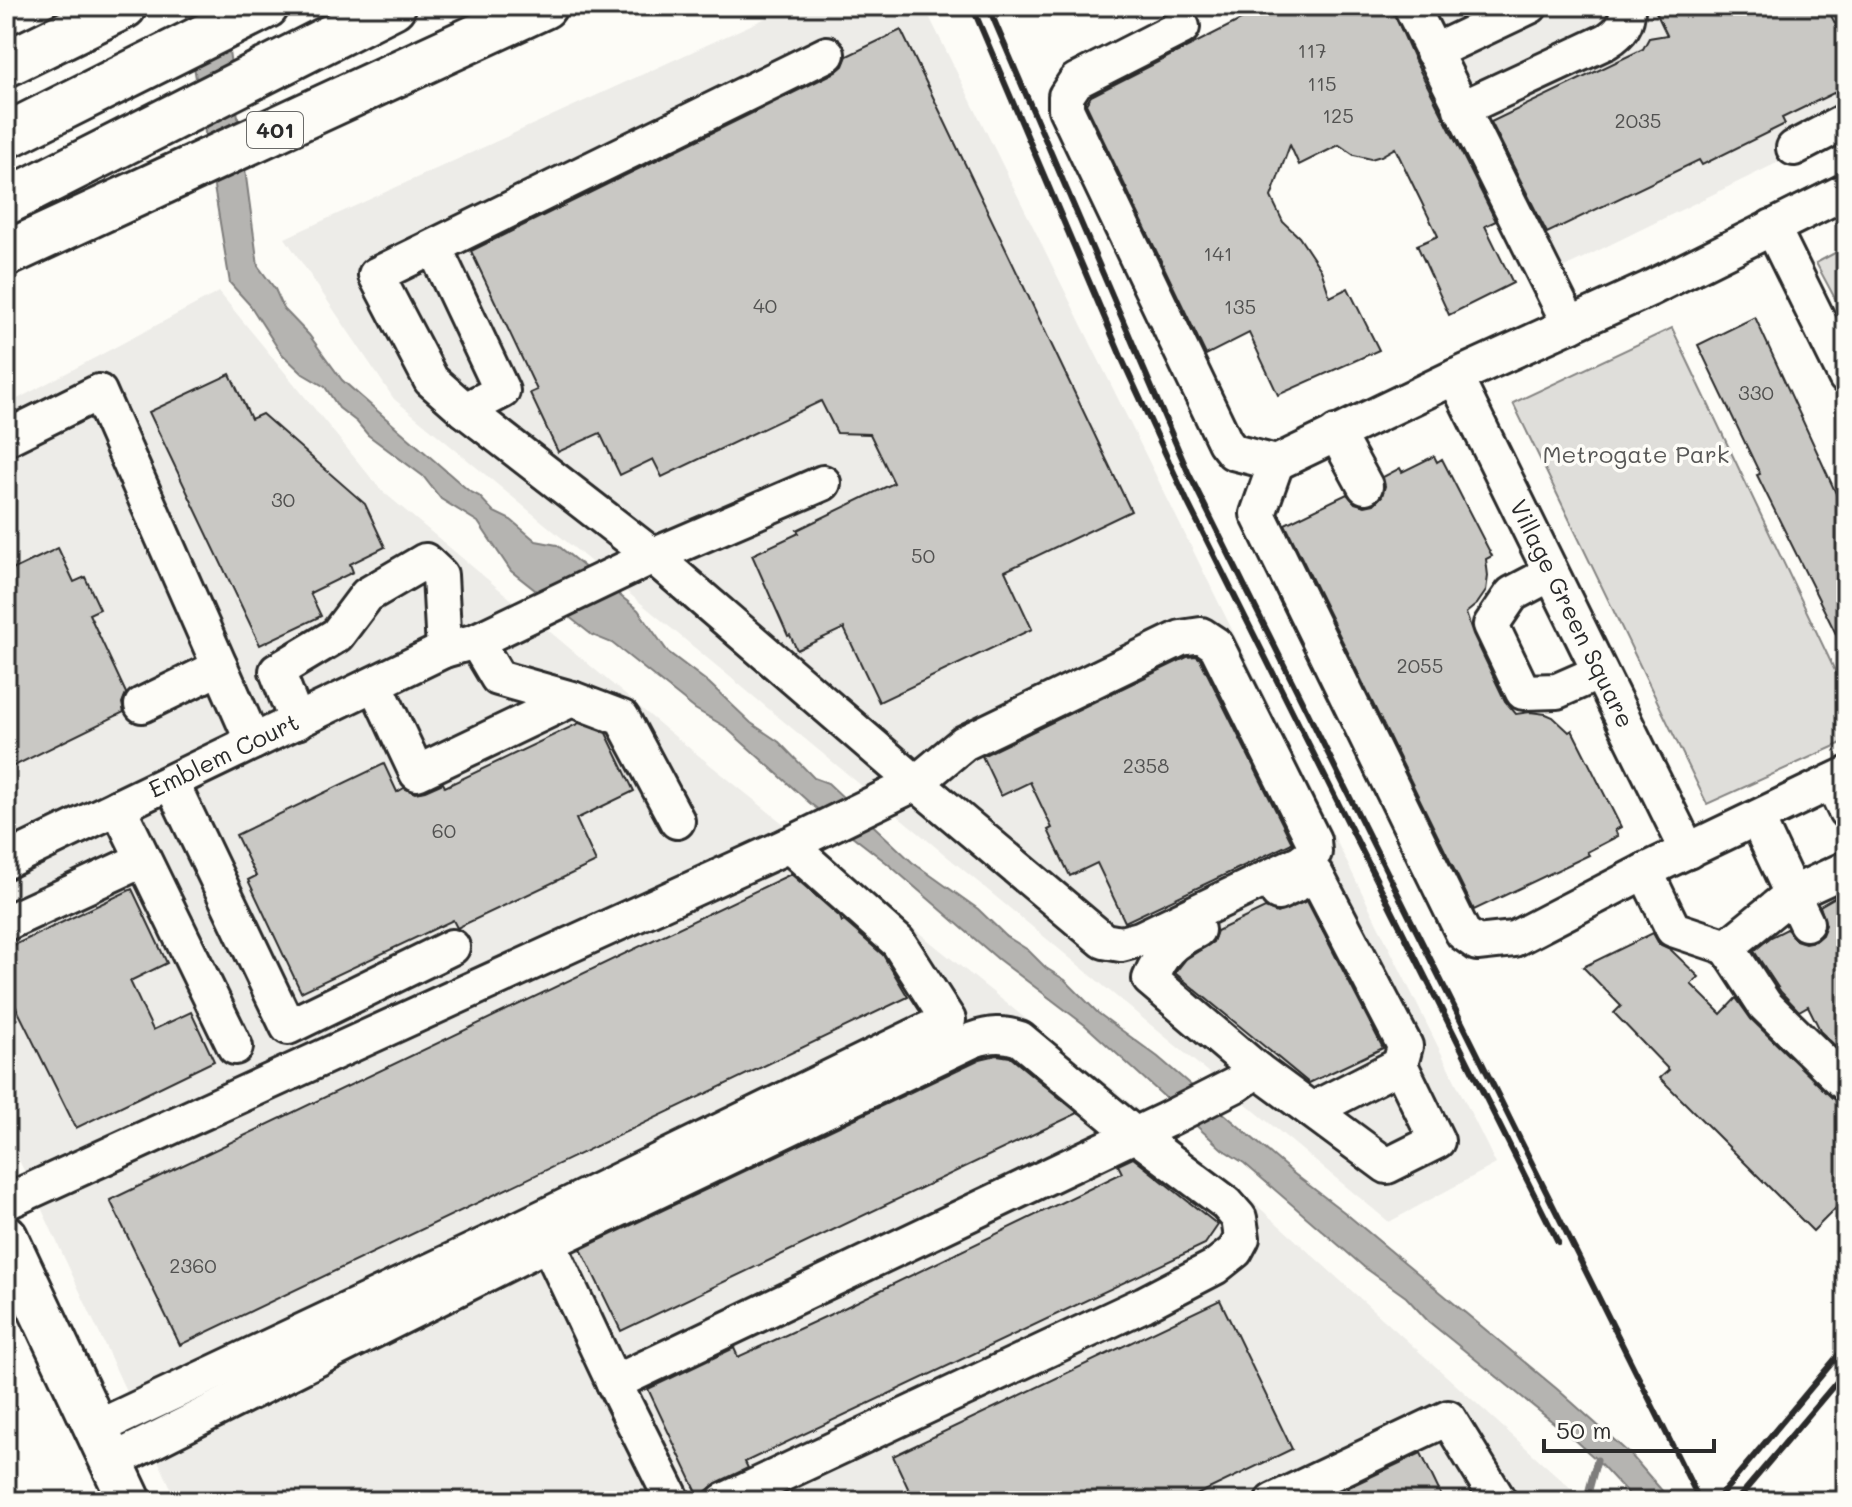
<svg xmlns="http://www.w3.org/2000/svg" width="1852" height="1507" viewBox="0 0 1852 1507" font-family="Mali,sans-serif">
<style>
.built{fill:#edece8}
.green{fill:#dfdeda;stroke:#858482;stroke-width:2}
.water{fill:#b5b4b1;stroke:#7e7d7b;stroke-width:2}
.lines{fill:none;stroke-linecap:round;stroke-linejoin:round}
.stream{stroke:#7e7d7b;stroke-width:7}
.building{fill:#c9c8c4;stroke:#2b2b2b;stroke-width:2}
.minor-casing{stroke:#2b2b2b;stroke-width:40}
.major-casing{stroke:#2b2b2b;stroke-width:48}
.highway-casing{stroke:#2b2b2b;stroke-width:50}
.minor{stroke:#fdfcf7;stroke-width:34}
.major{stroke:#fdfcf7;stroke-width:42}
.highway{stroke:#fdfcf7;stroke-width:44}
.rail{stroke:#2b2b2b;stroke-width:6}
.labels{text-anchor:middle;stroke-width:7;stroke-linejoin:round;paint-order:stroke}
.number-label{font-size:20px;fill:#525251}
.shield{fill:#fdfcf7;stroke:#6a6a68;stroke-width:2}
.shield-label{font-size:22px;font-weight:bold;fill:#2b2b2b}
.park-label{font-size:24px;fill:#585857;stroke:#fdfcf7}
.street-label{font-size:24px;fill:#2b2b2b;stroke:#fdfcf7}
</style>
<rect width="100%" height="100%" fill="#fdfcf7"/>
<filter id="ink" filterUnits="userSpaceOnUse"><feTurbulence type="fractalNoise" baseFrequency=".0125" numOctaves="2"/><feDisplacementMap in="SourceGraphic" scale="16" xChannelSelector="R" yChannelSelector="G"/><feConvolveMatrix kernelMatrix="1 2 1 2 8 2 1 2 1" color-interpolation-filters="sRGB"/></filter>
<g filter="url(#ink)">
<g class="built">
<polygon points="792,6 924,6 1496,1164 1389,1222 394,399 285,238"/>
<polygon points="1401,6 1846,6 1846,129 1536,281"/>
<polygon points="219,292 381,490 667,730 1252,1201 1585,1501 177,1501 6,1132 6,405"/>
</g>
<g class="green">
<polygon points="1846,247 1846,319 1816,263"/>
<polygon points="1672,328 1846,694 1846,741 1707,804 1513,403"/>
</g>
<polygon class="water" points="184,6 223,6 258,266 275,289 284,309 309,335 342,380 469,491 479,496 494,512 511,520 536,541 557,545 638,610 668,652 709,683 751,723 779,742 814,778 828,783 912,862 978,909 1006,936 1028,950 1046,968 1065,980 1098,1013 1158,1057 1293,1173 1344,1212 1557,1389 1631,1455 1671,1501 1635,1501 1597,1460 1564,1431 1428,1321 1406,1297 1364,1267 1244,1163 1222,1149 1085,1025 998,959 887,863 811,804 724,726 695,709 612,643 592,635 511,571 478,522 441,499 423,476 368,435 357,422 339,408 325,387 303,374 281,353 250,305 230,283"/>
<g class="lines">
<polyline class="stream" points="1586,1501 1597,1460"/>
</g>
<g class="building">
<polygon points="1268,6 1391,6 1415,61 1496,221 1485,226 1513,283 1449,315 1417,245 1438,236 1395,148 1381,156 1371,159 1354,155 1339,145 1299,165 1290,145 1271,197 1283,222 1299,237 1321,270 1330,297 1348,288 1379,350 1278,395 1249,333 1206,355 1086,104 1091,96"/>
<polygon points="1653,6 1826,6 1846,44 1846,87 1782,118 1785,124 1702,165 1699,160 1547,233 1491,122 1643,49 1649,38 1667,35"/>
<polygon points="901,30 1131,511 1005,571 1032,629 879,702 844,628 797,650 790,635 788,636 752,555 799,533 797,530 894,483 870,434 837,433 821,401 662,477 653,459 620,475 600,433 558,452 530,393 537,390 471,251 836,72 843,66 847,56"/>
<polygon points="1755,317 1846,515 1846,654 1757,475 1760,474 1698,345"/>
<polygon points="230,374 251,419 262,414 365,504 385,547 350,564 353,572 310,593 321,616 260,645 149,412"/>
<polygon points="1434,456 1437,462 1442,459 1492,556 1486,559 1488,576 1486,591 1477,604 1466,613 1473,634 1505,701 1516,714 1530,712 1546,714 1553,717 1569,732 1572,730 1621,827 1615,830 1618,836 1587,852 1589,855 1474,910 1285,524 1347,494 1355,503 1365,506 1374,504 1382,496 1385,486 1383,477 1400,468 1402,472"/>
<polygon points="58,548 74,582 85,577 100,609 89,614 126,693 122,703 124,712 6,770 6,573"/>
<polygon points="1196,656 1200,659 1292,843 1125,922 1097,863 1070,876 1048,830 1052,828 1030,782 1001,796 982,756 1187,657"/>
<polygon points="579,723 606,733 634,791 576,819 596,862 457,928 453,920 301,992 248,880 256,876 236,835 384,764 397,792 404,788 415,793 425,791 443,783 445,787"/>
<polygon points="791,874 840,917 842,922 844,921 883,955 908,997 180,1345 110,1200"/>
<polygon points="132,889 167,963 130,981 153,1030 191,1012 214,1061 76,1128 6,987 6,949"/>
<polygon points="1846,891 1846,1056 1821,1032 1808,1006 1799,1011 1781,992 1754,951 1771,937 1787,929 1795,940 1805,943 1815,941 1822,935 1826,925 1820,906"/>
<polygon points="1307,901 1383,1048 1309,1083 1175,973 1186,959 1213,942 1217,931 1265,908 1277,913"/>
<polygon points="1653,933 1659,944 1670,949 1699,977 1691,984 1721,1014 1736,998 1751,1019 1832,1098 1846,1103 1846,1198 1813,1231 1660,1078 1669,1070 1614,1013 1621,1006 1583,967"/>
<polygon points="997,1055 1010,1057 1078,1113 621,1331 581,1249 980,1059"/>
<polygon points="1133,1158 1218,1225 1205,1244 745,1462 748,1468 716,1483 699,1497 648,1389 734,1348 738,1357 844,1308 1122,1173 1118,1165"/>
<polygon points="1220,1300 1292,1449 1184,1501 914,1501 893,1456"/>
<polygon points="1421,1453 1444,1501 1353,1501 1347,1488"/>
</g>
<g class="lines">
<defs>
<g id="minor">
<polyline points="1411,6 1570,325"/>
<polyline points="1182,27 1076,81 1066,96 1066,109 1225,442 1233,452 1276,463"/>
<polyline points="1433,52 1530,6"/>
<path d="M1461 109 1607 41C1621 32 1628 23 1627 6"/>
<polyline points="1794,148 1846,121"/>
<polyline points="1772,227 1846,377"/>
<polyline points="434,247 502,391 465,410"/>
<path id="s1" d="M1455 377 1688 851"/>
<polyline points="1336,433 1365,486"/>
<polyline points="6,438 99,392 253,742"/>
<polyline points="1276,463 1258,514 1463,933 1477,943 1514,939 1645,871 1846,775"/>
<polyline points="1276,463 1455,377 1649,289 1846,191"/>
<polyline points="1550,574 1512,594 1491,625 1523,692 1557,691 1598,673"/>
<polyline points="476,641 498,678 572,699"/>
<polyline points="375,684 417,773 572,699 622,718 677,821"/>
<polyline points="142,705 220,667"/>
<polyline points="297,722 277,671 337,635 367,595 425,561 440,575 444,650"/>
<polyline points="171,782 288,1027 452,947"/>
<polyline points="1832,782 1846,811"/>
<polyline points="118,807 235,1047"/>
<polyline points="1757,819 1792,894 1846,869"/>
<path id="s2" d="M6 861 444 650 476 641 653 556 823 483"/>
<polyline points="1645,871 1673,929 1727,947"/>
<polyline points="6,923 142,860"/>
<polyline points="1806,923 1792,894 1727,947 1765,1005 1846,1084"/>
<polyline points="1257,1070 1387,1166 1437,1141 1400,1065 1405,1046 1316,875 1278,893"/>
<polyline points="1312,1110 1400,1065"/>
<polyline points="6,1202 789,845 916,783 1104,941 1121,944 1140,939 1301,862 1314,852 1313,840 1216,645 1201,635 1181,638 964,743 916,783 653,556 465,410 431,380 376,275 827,54"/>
<path d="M548 1243 973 1040C990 1034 1003 1033 1020 1039L1134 1134 1226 1203 1239 1218 1242 1238 1235 1251 1215 1267 1144 1304 724 1501"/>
<polyline points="97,1428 511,1233 948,1020 898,942 789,845"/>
<polyline points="113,1461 548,1243 614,1383"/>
<path d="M673 1501 614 1383 1166 1120 1237 1084 1257 1070 1150 979C1161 953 1171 942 1197 930"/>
<polyline points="1273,1501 1448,1418 1499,1501"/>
</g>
<polyline id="major" points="6,1237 130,1501"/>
<g id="highway">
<polyline points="6,64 124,6"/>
<polyline points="6,136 266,6"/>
<polyline points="6,202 393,6"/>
<polyline points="6,254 544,6"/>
</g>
</defs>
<use href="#minor" class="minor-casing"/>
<use href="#major" class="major-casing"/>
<use href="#highway" class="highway-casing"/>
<use href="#minor" class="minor"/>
<use href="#major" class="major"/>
<use href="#highway" class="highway"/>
<g class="rail">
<polyline points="972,6 1122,359 1188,503 1558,1242"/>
<polyline points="988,6 1188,472 1700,1501"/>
<polyline points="1716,1501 1846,1346"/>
<polyline points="1736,1501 1846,1371"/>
</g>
</g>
</g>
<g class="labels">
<g class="number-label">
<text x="1312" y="58">117</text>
<text x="1322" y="91">115</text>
<text x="1338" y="123">125</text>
<text x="1638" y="128">2035</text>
<text x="1218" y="261">141</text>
<text x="765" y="313">40</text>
<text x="1240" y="314">135</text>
<text x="1756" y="400">330</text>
<text x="283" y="507">30</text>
<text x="923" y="563">50</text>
<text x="1420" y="673">2055</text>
<text x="1146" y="773">2358</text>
<text x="444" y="838">60</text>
<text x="193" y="1273">2360</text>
</g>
<rect class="shield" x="247" y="112" width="56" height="36" rx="6"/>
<g class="shield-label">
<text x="275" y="138">401</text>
</g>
<g class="park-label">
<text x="1636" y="463">Metrogate Park</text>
</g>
<g class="street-label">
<text dy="8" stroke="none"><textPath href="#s1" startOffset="264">Village Green Square</textPath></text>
<text dy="8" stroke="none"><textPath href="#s2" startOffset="242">Emblem Court</textPath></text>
</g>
</g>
<rect width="1852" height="1507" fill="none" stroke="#fdfcf7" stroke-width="32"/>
<rect x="16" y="16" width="1820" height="1475" fill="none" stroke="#2b2b2b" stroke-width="3" filter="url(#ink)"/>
<path d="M1544 1439v12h170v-12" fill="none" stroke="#2b2b2b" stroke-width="4"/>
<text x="1556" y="1439" font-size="24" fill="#2b2b2b" stroke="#fdfcf7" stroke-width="6" paint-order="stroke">50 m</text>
</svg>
